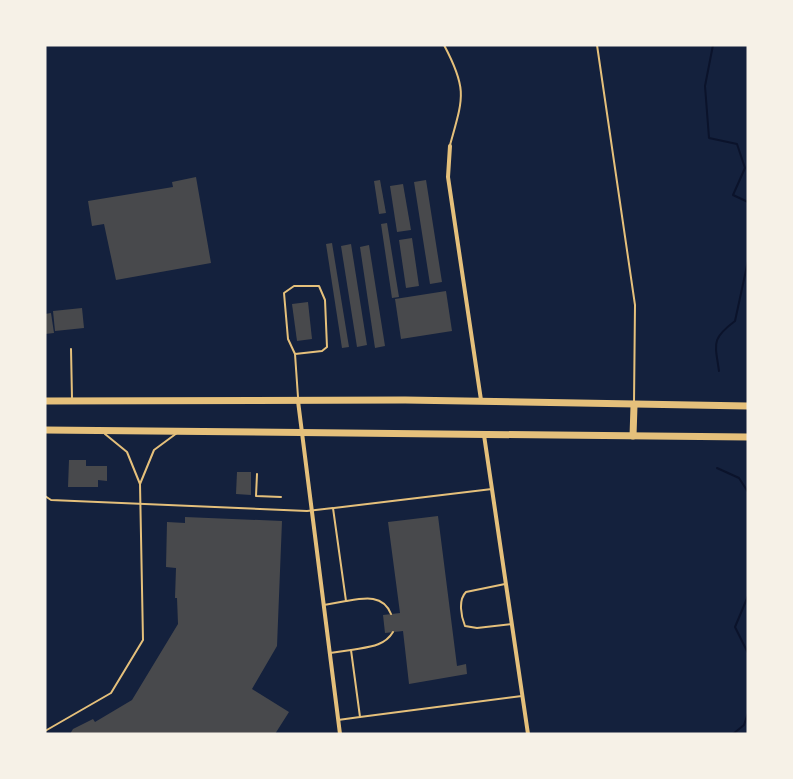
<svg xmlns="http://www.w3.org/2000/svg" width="793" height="779" viewBox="0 0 793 779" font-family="'Alegreya Sans',sans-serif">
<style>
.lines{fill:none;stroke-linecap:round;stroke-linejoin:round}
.stream{stroke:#0b132b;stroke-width:2}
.building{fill:#48494c}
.service{stroke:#e5c07b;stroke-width:2}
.minor{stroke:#e5c07b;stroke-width:4}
.trunk{stroke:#e5c07b;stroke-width:7}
</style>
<rect width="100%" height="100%" fill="#14213d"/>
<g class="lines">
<g class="stream">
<polyline points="713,45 705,86 709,138 737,144 745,168 733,195 748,202"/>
<path d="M719 371C715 343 711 339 735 321L748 261"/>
<polyline points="717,468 739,478 748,492"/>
<polyline points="748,520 748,526"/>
<polyline points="748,596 735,627 748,653"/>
<polyline points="733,734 744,725 748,713"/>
</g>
</g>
<g class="building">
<polygon points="196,177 211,263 116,280 104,224 92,226 88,201 173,187 172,182"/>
<polygon points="380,180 386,213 379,214 374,181"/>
<polygon points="426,180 442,282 430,284 414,182"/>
<polygon points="403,184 411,230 397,232 390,186"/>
<polygon points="387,223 399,297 392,298 381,224"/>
<polygon points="412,238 419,286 406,288 399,240"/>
<polygon points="332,243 349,347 342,348 326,244"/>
<polygon points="351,244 367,345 357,347 341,246"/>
<polygon points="369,245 385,346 375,348 360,247"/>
<polygon points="446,291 452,331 401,339 395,299"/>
<polygon points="308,302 312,339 297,341 292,304"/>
<polygon points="82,308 84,328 55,331 53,311"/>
<polygon points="51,313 54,333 45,334 45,314"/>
<polygon points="69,460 86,460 86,466 107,466 107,481 98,480 98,487 68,487"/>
<polygon points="237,472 251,472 251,495 236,494"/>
<polygon points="438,516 457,666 466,664 467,674 409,684 403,631 385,633 383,615 400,613 388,522"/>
<polygon points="185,517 282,521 277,646 252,689 289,712 275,734 70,734 73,729 93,719 95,722 132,700 178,624 177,598 175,598 176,568 166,567 167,522 185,523"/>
</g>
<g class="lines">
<g class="service">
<path d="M444 45C468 90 463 98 450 145"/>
<polyline points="597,45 635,305 634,403"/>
<polyline points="71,349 72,398"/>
<polyline points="295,354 322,351 327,347 325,300 319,286 294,286 284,293 288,339 295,354 298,397"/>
<polyline points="257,474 256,496 281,497"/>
<polyline points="140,484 154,450 177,433"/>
<polyline points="45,496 51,500 307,511 333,508 346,601 324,605"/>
<polyline points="334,508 492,489"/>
<path d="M505 584 466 592C458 600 461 616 465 626L477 628 512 624"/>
<path d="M346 601C364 598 383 594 391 614"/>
<path d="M351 650C367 647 384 647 393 632"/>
<polyline points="330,653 351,650 360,717 338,720"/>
<polyline points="360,717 522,696"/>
<polyline points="45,731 111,693 143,640 140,484 127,452 105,434"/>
</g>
<g class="minor">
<polyline points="450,146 448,177 481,400"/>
<polyline points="298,401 340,734"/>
<polyline points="484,435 528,734"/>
</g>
<g class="trunk">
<polyline points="45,401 405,400 748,406"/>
<polyline points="45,430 748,437"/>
<polyline points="633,436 634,406"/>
</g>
</g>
<rect width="793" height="779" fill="none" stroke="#f6f1e7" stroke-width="93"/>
</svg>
